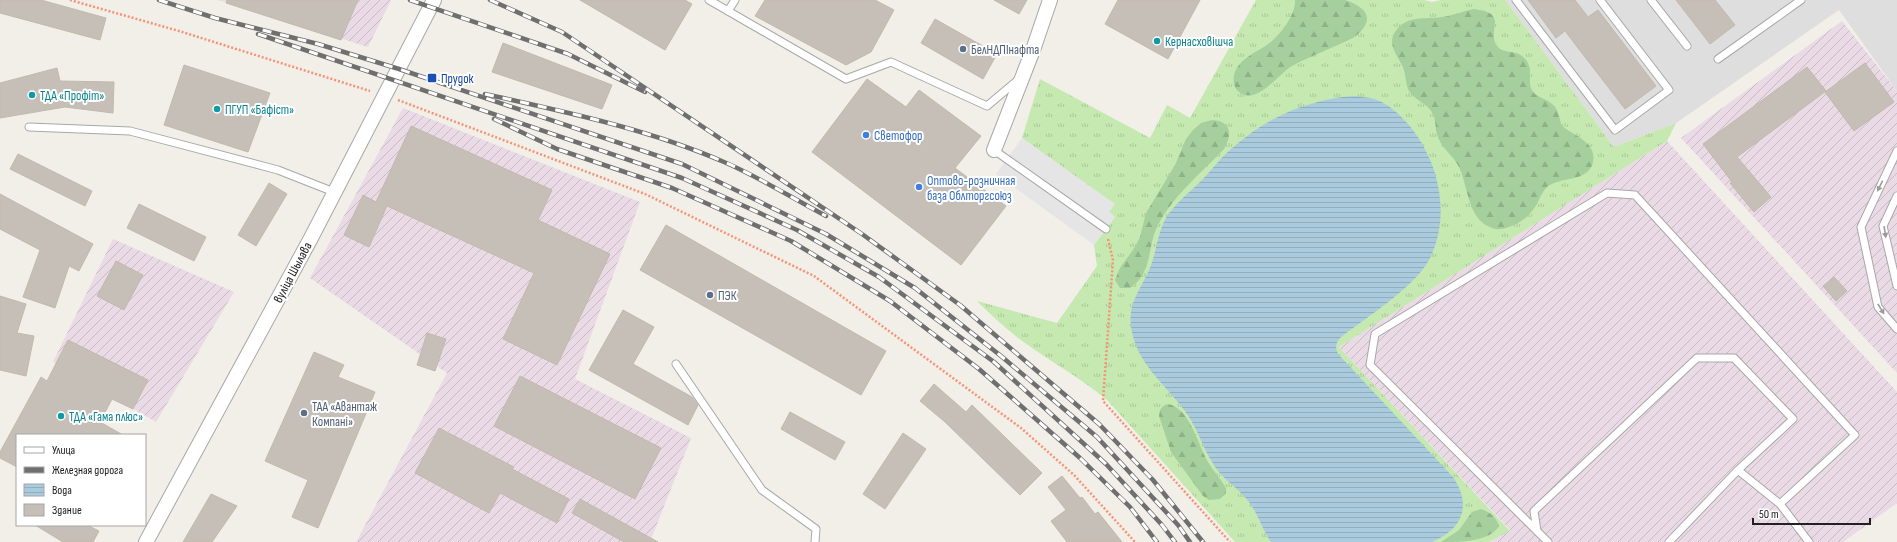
<svg xmlns="http://www.w3.org/2000/svg" width="1897" height="542" viewBox="0 0 1897 542" font-family="'Sofia Sans Condensed',sans-serif">
<style>
.residential{fill:#dfdede}
.industrial{fill:url(#industrial-furrows)}
.grass{fill:url(#grass-tufts)}
.forest{fill:url(#forest-firs)}
.parking{fill:#e5e5e5}
.water{fill:url(#water-rules)}
.building{fill:#c6bfb8;stroke:#c3b9ab}
.lines{fill:none;stroke-linecap:round;stroke-linejoin:round}
.service-casing{stroke:#a8a8a8;stroke-width:9}
.minor-casing{stroke:#a8a8a8;stroke-width:16}
.path{stroke:#f69374;stroke-width:2.5;stroke-dasharray:2 2;stroke-linecap:butt}
.service{stroke:#fff;stroke-width:7}
.minor{stroke:#fff;stroke-width:14}
.rail-casing{stroke:#6f6f6f;stroke-width:4.5}
.rail{stroke:#fff;stroke-width:3;stroke-dasharray:9;stroke-linecap:butt}
.oneway{fill:#9b9b9b}
.culture-dot{fill:#0f9aa8;stroke:#fff;stroke-width:1.5}
.service-dot{fill:#5c6f8a;stroke:#fff;stroke-width:1.5}
.transit-dot{fill:#1a4fb4;stroke:#fff;stroke-width:1.5}
.shop-dot{fill:#3f7fe0;stroke:#fff;stroke-width:1.5}
.labels{text-anchor:middle;stroke-width:4;stroke-linejoin:round;paint-order:stroke}
.culture-label{font-size:13px;fill:#0d838f;stroke:#fff;text-anchor:start}
.service-label{font-size:13px;fill:#4e5e75;stroke:#fff;text-anchor:start}
.transit-label{font-size:13px;fill:#164399;stroke:#fff;text-anchor:start}
.shop-label{font-size:13px;fill:#366cbe;stroke:#fff;text-anchor:start}
.street-label{font-size:13px;fill:#212121;stroke:#fff}
</style>
<defs>
<pattern id="industrial-furrows" width="10" height="10" patternUnits="userSpaceOnUse"><rect width="10" height="10" fill="#eadae5"/><path d="M-1 1l2-2M0 10L10 0M9 11l2-2" fill="none" stroke="#c8bbc4"/></pattern>
<pattern id="grass-tufts" width="24" height="20" patternUnits="userSpaceOnUse"><rect width="24" height="20" fill="#c5e9b0"/><path d="M3 7l-1-3M5 7V3M7 7l1-3M15 17l-1-3M17 17v-4M19 17l1-3" fill="none" stroke="#a9c897"/></pattern>
<pattern id="forest-firs" width="22" height="20" patternUnits="userSpaceOnUse"><rect width="22" height="20" fill="#a6cf9e"/><path d="M5 1l3.5 6h-7zM16 11l3.5 6h-7z" fill="#8fb188"/></pattern>
<pattern id="water-rules" width="6" height="5" patternUnits="userSpaceOnUse"><rect width="6" height="5" fill="#aacbdd"/><path d="M0 2.5h6" fill="none" stroke="#92aebd"/></pattern>
</defs>
<rect width="100%" height="100%" fill="#f1efe8"/>
<polygon class="residential" points="1505,0 1897,0 1897,91 1839,10 1676,123 1614,147"/>
<g class="industrial">
<polygon points="218,0 391,0 368,47"/>
<polygon points="1842,21 1897,91 1897,373 1681,138"/>
<polygon points="403,108 640,202 575,379 691,438 650,542 356,542 447,373 310,278"/>
<polygon points="1667,141 1897,392 1897,503 1843,542 1488,542 1510,530 1339,347"/>
<polygon points="113,239 234,292 156,422 53,362"/>
</g>
<path class="grass" d="M1256 0H1424L1432 2 1441 0H1505L1614 147 1676 123 1667 141 1339 347 1510 531 1488 542H1235L1107 400C1080 377 1049 361 1021 340 1005 328 991 315 977 301L1057 323 1097 266 1094 245 1115 217 1109 212 1114 204 1022 138 1040 79 1150 138 1167 105 1190 118Z"/>
<g class="forest">
<path d="M1295 0C1308 0 1334 0 1345 0 1370 8 1375 22 1353 38 1333 48 1312 55 1292 66 1278 74 1257 106 1239 92 1234 88 1233 82 1234 75 1239 57 1259 52 1272 41 1282 32 1296 14 1295 0Z"/>
<path d="M1474 9C1510 13 1486 30 1497 46 1503 54 1515 50 1522 56 1536 67 1526 79 1532 90 1536 98 1546 98 1552 104 1559 109 1559 119 1562 126 1574 136 1597 142 1593 162 1588 183 1560 176 1547 187 1543 191 1540 197 1538 202 1531 215 1521 224 1506 228 1502 229 1496 230 1492 228 1467 219 1469 188 1459 167 1453 155 1440 147 1437 134 1435 128 1436 120 1433 114 1428 103 1415 101 1409 91 1406 85 1406 77 1404 70 1400 58 1386 45 1395 32 1407 14 1424 20 1442 17 1453 16 1462 11 1474 9Z"/>
<path d="M1212 120C1231 121 1233 134 1224 149 1201 173 1173 196 1158 225 1147 246 1153 273 1130 288H1120L1115 280 1120 268 1135 247 1140 237 1146 213 1175 165 1186 139 1193 130 1201 123Z"/>
<path d="M1168 404C1190 408 1198 445 1208 462 1213 471 1221 479 1226 488V493L1220 499 1209 500 1203 496 1171 452 1159 416C1160 409 1161 406 1168 404Z"/>
<path d="M1481 509C1490 512 1496 517 1499 526 1490 542 1460 542 1441 542L1459 530 1472 512Z"/>
</g>
<polygon class="parking" points="1022,138 1115,204 1109,212 1115,217 1094,245 996,174"/>
<path class="water" d="M1353 96C1360 97 1368 97 1374 99 1388 103 1399 114 1408 124 1439 160 1452 216 1429 260 1415 287 1365 318 1340 338 1335 344 1335 349 1339 355L1453 477C1472 505 1463 529 1432 542H1271C1262 529 1258 514 1249 502 1238 487 1221 479 1212 462 1202 446 1197 427 1185 411 1168 388 1142 367 1134 340 1124 307 1138 295 1150 268 1157 251 1157 233 1167 216 1177 202 1191 191 1203 179 1214 167 1224 154 1237 144 1269 116 1312 99 1353 96Z"/>
<g class="building">
<polygon points="0,0 41,0 106,18 100,40 0,13"/>
<polygon points="227,0 358,0 341,40 226,3"/>
<polygon points="580,0 685,0 692,4 665,50"/>
<polygon points="765,0 875,0 894,10 871,52 846,65 755,16"/>
<polygon points="994,0 1027,0 1019,14"/>
<polygon points="1118,0 1200,0 1168,59 1105,24"/>
<polygon points="1528,0 1575,0 1588,17 1598,10 1656,86 1625,109 1565,31 1556,38"/>
<polygon points="1676,0 1715,0 1735,25 1710,44"/>
<polygon points="935,19 997,54 983,79 921,43"/>
<polygon points="503,43 612,85 602,109 492,72"/>
<polygon points="1865,63 1894,102 1854,131 1825,92"/>
<polygon points="184,65 270,93 248,152 164,125"/>
<polygon points="1807,67 1826,91 1737,157 1771,197 1754,212 1730,183 1732,182 1703,144"/>
<polygon points="57,68 60,81 114,82 113,113 65,107 0,118 0,83"/>
<polygon points="867,79 906,107 919,90 981,136 955,168 1006,206 961,265 812,152"/>
<polygon points="411,126 552,190 538,220 610,254 557,365 503,339 534,273 387,206 369,247 344,235 363,195 376,202"/>
<polygon points="18,154 92,191 85,206 10,169"/>
<polygon points="269,183 287,194 256,246 238,235"/>
<polygon points="0,194 93,244 79,271 69,266 55,308 23,297 40,250 0,229"/>
<polygon points="139,204 206,237 194,261 127,228"/>
<polygon points="666,225 886,351 861,395 640,270"/>
<polygon points="116,261 143,275 124,310 97,296"/>
<polygon points="1834,277 1847,291 1836,301 1823,286"/>
<polygon points="0,296 26,304 17,333 34,336 26,376 0,370"/>
<polygon points="623,310 654,327 633,364 692,397 698,405 688,425 589,370"/>
<polygon points="427,333 446,339 435,371 417,365"/>
<polygon points="68,340 148,380 133,409 112,399 100,422 123,435 17,435 17,467 0,458 0,452 41,377 47,381"/>
<polygon points="314,352 344,365 338,377 375,392 318,528 292,517 308,480 265,461"/>
<polygon points="520,376 661,448 635,499 494,426"/>
<polygon points="934,384 966,412 972,405 1042,473 1020,495 945,422 920,401"/>
<polygon points="790,412 845,442 835,460 781,429"/>
<polygon points="439,428 514,467 512,469 569,499 557,523 500,493 489,513 415,473"/>
<polygon points="903,433 926,449 885,509 863,494"/>
<polygon points="1062,476 1080,498 1082,497 1095,514 1098,512 1122,542 1067,542 1051,521 1066,510 1048,487"/>
<polygon points="211,494 237,506 212,542 183,542"/>
<polygon points="580,499 658,542 624,542 572,513"/>
<polygon points="35,525 87,525 99,531 93,542 63,542"/>
</g>
<g class="lines">
<defs>
<g id="service">
<polyline points="709,0 846,79 891,62 987,106 1018,80"/>
<polyline points="1516,0 1615,130 1669,90 1600,0"/>
<polyline points="1651,0 1687,46"/>
<polyline points="728,11 735,0"/>
<polyline points="1718,59 1801,0"/>
<polyline points="29,127 130,131 278,170 334,192"/>
<polyline points="994,150 1106,229"/>
<polyline points="1897,151 1861,227 1878,307 1897,329"/>
<polyline points="1897,196 1883,226 1897,286"/>
<polyline points="676,364 762,490 816,529 815,542"/>
<polyline points="1739,471 1780,504 1809,542"/>
<polyline points="1537,531 1370,365 1375,334 1607,193 1635,195 1855,435 1780,504"/>
<polyline points="1548,542 1537,531 1534,511 1697,358 1734,358 1793,419 1738,470 1669,542"/>
</g>
<g id="minor">
<polyline points="994,150 1033,50 1050,0"/>
<polyline points="146,542 311,238 434,0"/>
</g>
</defs>
<use href="#service" class="service-casing"/>
<use href="#minor" class="minor-casing"/>
<g class="path">
<polyline points="70,0 179,31 370,91"/>
<polyline points="398,100 645,194 814,276 1021,428 1074,475 1135,542"/>
<polyline points="1108,239 1113,260 1103,401 1230,542"/>
</g>
<use href="#service" class="service"/>
<use href="#minor" class="minor"/>
<defs>
<g id="rail">
<polyline points="159,0 215,18 318,44 399,69 682,164 826,234 915,288 1001,356 1097,437 1178,525 1190,542"/>
<polyline points="410,0 568,54 645,92"/>
<polyline points="490,0 562,32 862,234 960,305 1099,424 1153,480 1203,542"/>
<polyline points="258,34 682,178 797,230 879,277 994,362 1106,464 1162,525 1175,542"/>
<path d="M485 94C566 112 648 129 724 162 759 177 792 198 826 216"/>
<polyline points="494,119 557,149 672,188 791,241 890,301 979,369 1080,458 1130,507 1157,542"/>
</g>
</defs>
<use href="#rail" class="rail-casing"/>
<use href="#rail" class="rail"/>
</g>
<defs><path id="oneway-solid" d="M-6-.8H1V-3.2L6.5 0L1 3.2V.8H-6Z"/></defs>
<g class="oneway">
<use href="#oneway-solid" transform="translate(1880 186) rotate(116)"/>
<use href="#oneway-solid" transform="translate(1885 232) rotate(81)"/>
<use href="#oneway-solid" transform="translate(1881 309) rotate(58)"/>
</g>
<g class="culture-dot">
<circle cx="1157" cy="41" r="4"/>
<circle cx="32" cy="95" r="4"/>
<circle cx="217" cy="109" r="4"/>
<circle cx="61" cy="416" r="4"/>
</g>
<g class="service-dot">
<circle cx="963" cy="49" r="4"/>
<circle cx="710" cy="295" r="4"/>
<circle cx="304" cy="413" r="4"/>
</g>
<rect class="transit-dot" x="427" y="73" width="10" height="10" rx="2"/>
<g class="shop-dot">
<circle cx="866" cy="135" r="4"/>
<circle cx="919" cy="187" r="4"/>
</g>
<g class="labels">
<g class="culture-label">
<text x="1165" y="46">Кернасховішча</text>
<text x="40" y="100">ТДА «Профіт»</text>
<text x="225" y="114">ПГУП «Бафіст»</text>
<text x="69" y="421">ТДА «Гама плюс»</text>
</g>
<g class="service-label">
<text x="971" y="54">БелНДПІнафта</text>
<text x="718" y="300">ПЭК</text>
<text x="312" y="411">ТАА «Авантаж<tspan x="312" dy="15">Компані»</tspan></text>
</g>
<g class="transit-label">
<text x="441" y="83">Прудок</text>
</g>
<g class="shop-label">
<text x="874" y="140">Светофор</text>
<text x="927" y="185">Оптово-розничная<tspan x="927" dy="15">база Облторгсоюз</tspan></text>
</g>
<g class="street-label">
<text transform="translate(292 272) rotate(-62)" y="5">вуліца Шылава</text>
</g>
</g>
<rect x="16" y="434" width="130" height="92" fill="#ffffff" stroke="#a6a6a6"/>
<rect x="24" y="447" width="20" height="6" fill="#ffffff" stroke="#a6a6a6"/>
<text x="52" y="454" font-size="12" fill="#212121">Улица</text>
<rect x="24" y="467" width="20" height="6" fill="#6f6f6f" stroke="#a6a6a6"/>
<text x="52" y="474" font-size="12" fill="#212121">Железная дорога</text>
<rect x="24" y="484" width="20" height="12" fill="url(#water-rules)" stroke="#a6a6a6"/>
<text x="52" y="494" font-size="12" fill="#212121">Вода</text>
<rect x="24" y="504" width="20" height="12" fill="#c6bfb8" stroke="#a6a6a6"/>
<text x="52" y="514" font-size="12" fill="#212121">Здание</text>
<path d="M1753 518v6h117v-6" fill="none" stroke="#212121" stroke-width="2"/>
<text x="1759" y="518" font-size="12" fill="#212121" stroke="#ffffff" stroke-width="3" paint-order="stroke">50 m</text>
</svg>
